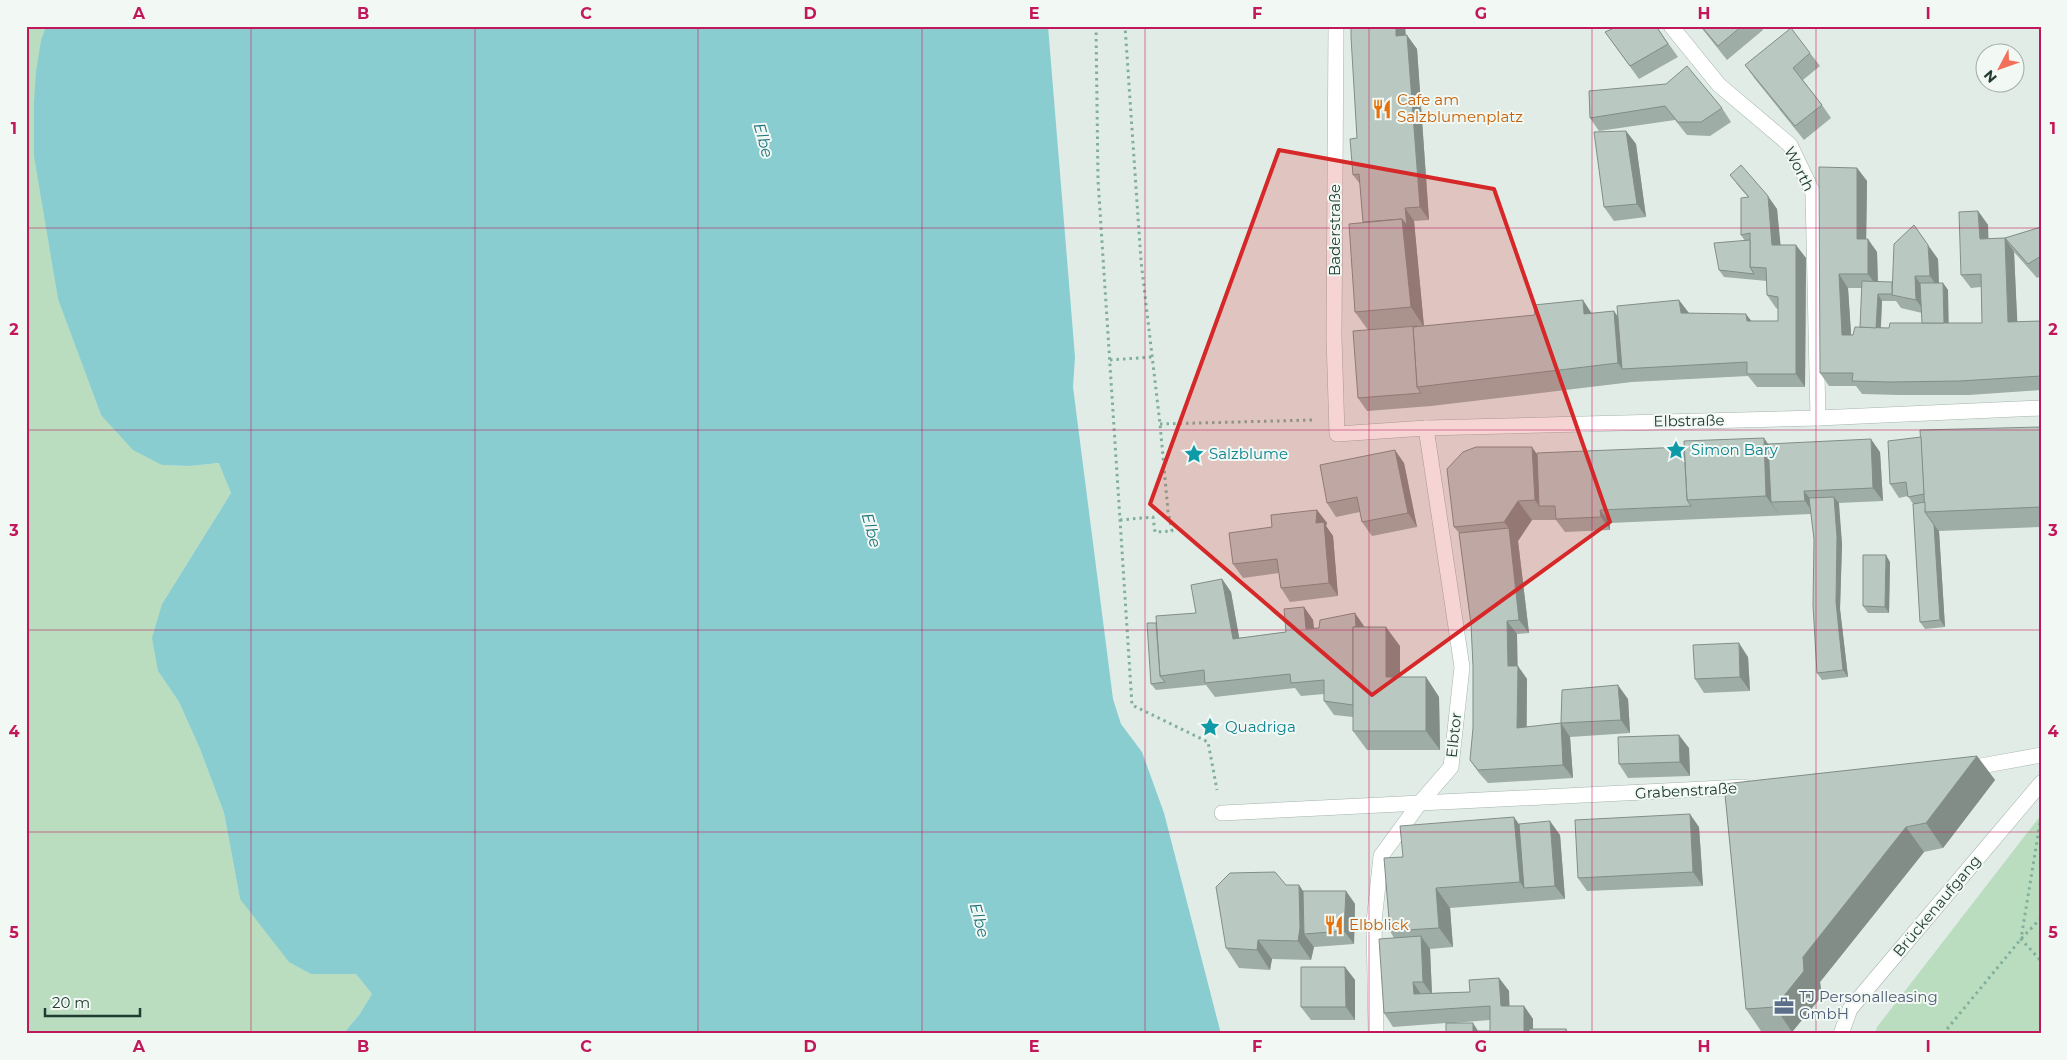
<svg xmlns="http://www.w3.org/2000/svg" width="2067" height="1060" viewBox="0 0 2067 1060" font-family="Montserrat,sans-serif">
<style>
.green{fill:#baddc0}
.water{fill:#89cdd1}
.lines{fill:none;stroke-linecap:round;stroke-linejoin:round}
.minor-casing{stroke:#a4b4ac;stroke-width:16}
.path{stroke:#81af9c;stroke-width:3;stroke-dasharray:2.5 4;stroke-linecap:butt}
.minor{stroke:#fff;stroke-width:15}
.wall{fill:#9fada7;fill-rule:evenodd}
.shaded-wall{fill:#828d88}
.building{fill:#b9c9c2;stroke:#828d88}
.marked{fill:#d62828;fill-opacity:0.2;stroke:#d62828;stroke-width:4;stroke-linejoin:round}
.grid{fill:none;stroke:#c2185b;stroke-width:1;stroke-opacity:0.55}
.labels{text-anchor:middle;stroke-width:4;stroke-linejoin:round;paint-order:stroke}
.food-label{font-size:15px;fill:#c56008;stroke:#f2f8f4;text-anchor:start}
.street-label{font-size:15px;fill:#213d32;stroke:#f2f8f4}
.culture-label{font-size:15px;fill:#0d838f;stroke:#f2f8f4;text-anchor:start}
.service-label{font-size:15px;fill:#4e5e75;stroke:#f2f8f4;text-anchor:start}
.water-label{font-size:16px;font-style:italic;fill:#1b7279;stroke:#f2f8f4}
.neatline{fill:none;stroke:#c2185b;stroke-width:2}
.grid-label{font-size:16px;text-anchor:middle;font-weight:bold;fill:#c2185b}
</style>
<rect width="100%" height="100%" fill="#e1ece6"/>
<g class="green">
<polygon points="26,26 46,26 41,40 34,102 34,157 58,298 101,415 162,465 190,466 220,463 231,493 162,604 158,671 179,702 200,749 224,813 240,899 311,974 356,974 372,994 359,1015 343,1034 26,1034"/>
<polygon points="2041,815 2041,1032 2030,1034 1875,1034 1877,1027"/>
</g>
<polygon class="water" points="46,26 1048,26 1075,357 1073,387 1113,699 1121,724 1142,752 1164,813 1221,1034 343,1034 359,1015 372,994 356,974 311,974 289,962 240,899 224,813 200,749 179,702 158,671 152,638 162,604 231,493 219,463 190,466 162,465 133,450 101,415 58,299 34,157 34,101 36,72 41,40"/>
<g class="lines">
<defs>
<g id="minor">
<polyline points="1336,26 1334,337 1337,434 1426,428 1818,418 2041,408"/>
<polyline points="1671,26 1719,85 1790,145 1813,193 1818,418"/>
<polyline points="1964,769 2041,755"/>
<polyline points="1222,813 1744,787"/>
<polyline points="1376,1034 1374,922 1381,856 1419,804 1451,767 1462,667 1426,428"/>
<polyline points="1841,1034 1850,1009 2041,783"/>
</g>
</defs>
<use href="#minor" class="minor-casing"/>
<g class="path">
<polyline points="1096,26 1098,180 1132,705 1208,742 1217,790"/>
<polyline points="1110,360 1152,357"/>
<polyline points="1160,424 1313,420"/>
<polyline points="1120,520 1153,517 1155,532 1172,531 1168,511 1160,424 1141,261 1125,26"/>
<polyline points="2040,823 2021,939 2041,961"/>
<polyline points="1943,1034 2021,939 2041,918"/>
</g>
<use href="#minor" class="minor"/>
</g>
<g class="wall">
<polygon points="1351,26 1405,26 1406,35 1417,49 1429,220 1414,221 1424,326 1592,313 1618,316 1689,313 1752,321 1778,321 1778,309 1776,308 1767,295 1767,281 1724,277 1719,270 1745,241 1741,235 1748,197 1740,188 1730,175 1777,209 1780,245 1806,258 1805,387 1757,387 1748,376 1632,382 1431,406 1367,411 1358,398 1368,330 1355,312 1363,222 1360,184 1353,175 1357,138"/>
<polygon points="1656,26 1678,57 1639,79 1605,32"/>
<polygon points="1700,26 1761,26 1763,30 1727,60"/>
<polygon points="1810,53 1820,66 1803,80 1822,105 1831,118 1804,140 1755,79 1745,65"/>
<polygon points="1589,91 1722,108 1731,122 1710,136 1687,135 1675,120 1599,131 1590,118"/>
<polygon points="1626,131 1636,144 1646,217 1614,221 1604,207"/>
<path d="M1857 168 1867 181 1866 239 1877 252 1878 282H1892L1938 259 1939 283H1943L1948 290V323H1982L1981 287 1971 288 1961 275 1978 211 1988 225V239L2005 238 2041 227V276L2037 278 2014 252 2017 322 2041 321V390L1969 395H1899L1862 394 1856 386H1829L1820 373ZM1848 288H1862L1860 327 1853 335H1851ZM1882 301H1896L1901 308 1922 313V323L1889 328H1881Z"/>
<polygon points="2041,427 2041,527 1939,531 1945,627 1925,629 1920,622 1913,504 1908,496 1899,498 1890,484"/>
<polygon points="1768,444 1880,452 1883,501 1838,503 1842,544 1840,609 1848,677 1822,680 1817,673 1814,539 1811,514 1610,523 1610,530 1565,532 1556,520 1532,520 1518,541 1529,633 1517,634 1517,666 1527,679 1527,727 1561,723 1628,699 1630,733 1570,737 1573,778 1488,783 1479,773 1470,760 1473,728 1473,666 1471,624 1459,533 1454,527 1537,454"/>
<polygon points="1404,463 1417,527 1372,536 1362,522 1360,512 1336,517 1327,503"/>
<polygon points="1317,510 1327,523 1326,526 1333,536 1338,596 1290,602 1281,588 1279,573 1243,578 1233,564 1272,527"/>
<polygon points="1890,562 1889,613 1868,613 1863,606"/>
<polygon points="1222,579 1231,592 1239,638 1286,632 1304,607 1313,620 1314,628 1364,627 1400,646 1400,677 1426,677 1439,697 1440,750 1367,750 1353,731 1353,717 1334,715 1324,701 1324,694 1301,696 1295,688 1215,697 1206,685 1156,690 1151,684 1196,613"/>
<polygon points="1748,657 1750,691 1704,693 1695,679"/>
<polygon points="1689,748 1690,776 1628,778 1619,764"/>
<polygon points="1977,756 1995,780 1943,848 1924,852 1820,982 1822,996 1792,1032 1763,1034 1746,1009 1724,784"/>
<path d="M1519 824 1560 835 1565 899 1450 908 1453 947 1430 949 1432 993 1470 992 1499 978 1509 991V1006H1524L1533 1019V1029H1566L1570 1034H1446V1023L1393 1027 1384 1013 1394 938 1390 931 1403 857ZM1490 1020V1031H1478L1453 1023Z"/>
<polygon points="1699,827 1703,886 1587,891 1578,878"/>
<polygon points="1286,885 1299,885 1303,891 1346,891 1355,904 1354,944 1314,947 1311,960 1272,959 1270,970 1239,968 1226,948"/>
<polygon points="1345,967 1355,980 1355,1020 1311,1020 1301,1007"/>
</g>
<g class="shaded-wall">
<polygon points="1396,26 1405,26 1406,50 1396,36"/>
<polygon points="1407,35 1417,49 1429,220 1420,207"/>
<polygon points="1626,131 1636,144 1646,217 1637,204"/>
<polygon points="1857,168 1867,181 1866,252 1857,239"/>
<polygon points="1768,196 1777,209 1782,259 1772,245"/>
<polygon points="1405,208 1414,221 1424,327 1411,307 1402,219"/>
<polygon points="1978,211 1988,225 1989,253 1980,239"/>
<polygon points="2005,238 2014,252 2018,336 2008,322"/>
<polygon points="1868,239 1877,252 1878,288 1868,274"/>
<polygon points="1796,245 1806,258 1805,387 1796,374"/>
<polygon points="1928,245 1938,259 1939,289 1930,276"/>
<polygon points="1839,274 1848,288 1852,348 1842,335"/>
<polygon points="1915,276 1925,290 1926,313 1916,300"/>
<polygon points="1943,283 1948,290 1949,336 1944,330"/>
<polygon points="1878,294 1882,301 1880,341 1875,334"/>
<polygon points="1583,300 1596,320 1584,314"/>
<polygon points="1679,300 1689,313 1681,313"/>
<polygon points="1614,311 1627,330 1622,369 1618,363"/>
<polygon points="1746,314 1756,327 1747,321"/>
<polygon points="1764,438 1777,457 1771,502 1780,516 1766,496"/>
<polygon points="1871,439 1880,452 1883,501 1873,488"/>
<polygon points="1532,447 1546,467 1539,506 1535,500"/>
<polygon points="1395,450 1404,463 1417,527 1408,513"/>
<polygon points="1804,491 1814,504 1814,514 1805,501"/>
<polygon points="1834,497 1839,503 1842,544 1840,609 1848,677 1843,670 1836,602"/>
<polygon points="1518,501 1532,520 1518,541 1529,633 1519,620 1509,528 1504,522"/>
<polygon points="1317,510 1327,523 1326,526 1333,536 1338,596 1329,583 1316,523"/>
<polygon points="1600,510 1610,523 1610,530 1601,517"/>
<polygon points="1934,525 1939,531 1945,627 1940,620"/>
<polygon points="1886,555 1890,562 1889,613 1885,607"/>
<polygon points="1222,579 1231,592 1242,653 1233,639"/>
<polygon points="1304,607 1313,620 1315,642 1306,629"/>
<polygon points="1355,613 1364,626 1366,646 1357,705"/>
<polygon points="1507,621 1517,634 1518,679 1508,666"/>
<polygon points="1386,627 1400,646 1400,697 1386,677"/>
<polygon points="1739,643 1748,657 1750,691 1740,677"/>
<polygon points="1518,666 1527,679 1526,741 1517,728"/>
<polygon points="1426,677 1439,697 1440,750 1426,731"/>
<polygon points="1618,685 1628,699 1630,733 1621,720"/>
<polygon points="1561,723 1570,737 1573,778 1563,765"/>
<polygon points="1679,735 1689,748 1690,776 1680,762"/>
<polygon points="1977,756 1995,780 1943,848 1926,823"/>
<polygon points="1690,814 1699,827 1703,886 1693,872"/>
<polygon points="1514,817 1528,837 1524,888 1520,882"/>
<polygon points="1550,821 1560,835 1565,899 1555,886"/>
<polygon points="1906,827 1924,852 1820,982 1822,996 1792,1032 1775,1007 1803,957"/>
<polygon points="1299,885 1312,905 1304,934 1314,947 1311,960 1298,941"/>
<polygon points="1436,888 1450,908 1453,947 1439,928"/>
<polygon points="1346,891 1355,904 1354,944 1344,931"/>
<polygon points="1421,936 1430,949 1432,995 1423,982"/>
<polygon points="1258,940 1272,959 1270,970 1257,950"/>
<polygon points="1345,967 1355,980 1355,1020 1346,1007"/>
<polygon points="1499,978 1509,991 1510,1020 1501,1006"/>
<polygon points="1413,982 1422,996 1414,994"/>
<polygon points="1524,1006 1533,1019 1533,1034 1524,1034"/>
<polygon points="1473,1023 1480,1034 1473,1031"/>
</g>
<g class="building">
<polygon points="1351,26 1396,26 1396,36 1407,35 1420,207 1405,208 1407,225 1402,219 1363,222 1359,174 1353,175 1350,139 1357,138 1351,37"/>
<polygon points="1613,26 1656,26 1668,44 1630,66 1605,32 1614,28"/>
<polygon points="1701,26 1742,26 1718,46"/>
<polygon points="1791,28 1810,53 1793,68 1822,105 1795,126 1745,65"/>
<polygon points="1687,66 1722,108 1701,122 1678,122 1665,106 1590,118 1589,91 1666,84"/>
<polygon points="1626,131 1637,204 1604,207 1594,132"/>
<polygon points="1741,165 1768,196 1772,245 1796,245 1796,374 1747,374 1747,362 1622,369 1617,306 1679,300 1681,313 1746,314 1747,321 1778,321 1778,297 1767,295 1766,268 1750,267 1750,233 1741,235 1741,198 1749,197 1730,175"/>
<polygon points="1819,167 1857,168 1857,239 1868,239 1868,274 1839,274 1842,335 1853,335 1855,327 1889,328 1890,323 1982,323 1981,274 1961,275 1959,212 1978,211 1980,239 2005,238 2008,322 2041,321 2041,376 1960,381 1889,382 1852,381 1853,373 1820,373"/>
<polygon points="1402,219 1411,307 1355,312 1349,224"/>
<polygon points="1914,225 1928,245 1930,276 1915,276 1916,300 1892,295 1894,244"/>
<polygon points="2041,227 2041,256 2028,264 2005,238"/>
<polygon points="1750,240 1750,267 1754,274 1719,270 1714,243"/>
<polygon points="1862,281 1892,282 1892,294 1878,294 1876,328 1860,327"/>
<polygon points="1920,283 1943,283 1944,323 1922,323"/>
<polygon points="1583,300 1584,314 1614,311 1618,363 1417,387 1413,327 1535,315 1534,305"/>
<polygon points="1417,326 1413,327 1417,387 1421,393 1358,398 1353,331"/>
<polygon points="2041,427 2041,507 1925,512 1920,430"/>
<polygon points="1921,437 1924,494 1908,497 1906,482 1890,484 1888,441"/>
<polygon points="1764,438 1766,496 1687,500 1684,441"/>
<polygon points="1871,439 1873,488 1804,491 1805,501 1771,502 1768,444"/>
<polygon points="1476,447 1532,447 1535,500 1518,501 1504,522 1454,527 1447,469 1463,452"/>
<polygon points="1684,447 1687,500 1691,506 1600,510 1601,517 1556,519 1555,506 1539,506 1537,453"/>
<polygon points="1395,450 1408,513 1362,522 1357,497 1327,503 1320,465"/>
<polygon points="1834,497 1837,537 1836,602 1843,670 1817,673 1813,605 1814,539 1809,498"/>
<polygon points="1925,502 1925,512 1934,525 1940,620 1920,622 1913,504"/>
<polygon points="1317,510 1316,523 1324,522 1329,583 1281,588 1277,559 1233,564 1229,533 1272,527 1271,515"/>
<polygon points="1509,528 1519,620 1507,621 1508,666 1518,666 1517,728 1561,723 1563,765 1478,770 1470,760 1473,728 1473,666 1471,624 1459,533"/>
<polygon points="1863,555 1886,555 1885,607 1863,606"/>
<polygon points="1222,579 1233,639 1286,632 1284,609 1304,607 1306,629 1319,628 1320,620 1355,613 1356,627 1353,627 1353,705 1324,701 1324,680 1291,683 1290,674 1205,683 1204,670 1160,676 1156,616 1196,613 1191,585"/>
<polygon points="1147,623 1156,623 1160,676 1165,682 1151,684"/>
<polygon points="1353,627 1386,627 1386,677 1426,677 1426,731 1353,731"/>
<polygon points="1739,643 1740,677 1695,679 1693,645"/>
<polygon points="1618,685 1621,720 1561,723 1562,690"/>
<polygon points="1679,735 1680,762 1619,764 1618,737"/>
<polygon points="1977,756 1926,823 1906,827 1803,957 1804,971 1775,1007 1746,1009 1724,784"/>
<polygon points="1690,814 1693,872 1578,878 1575,820"/>
<polygon points="1514,817 1520,882 1436,888 1439,928 1390,931 1384,858 1403,857 1400,826"/>
<polygon points="1550,821 1555,886 1524,888 1519,824"/>
<polygon points="1275,872 1286,885 1299,885 1300,928 1298,941 1258,940 1257,950 1226,948 1216,887 1230,873"/>
<polygon points="1303,891 1346,891 1344,931 1304,934"/>
<polygon points="1421,936 1423,982 1413,982 1414,994 1470,992 1469,980 1499,978 1501,1006 1524,1006 1524,1034 1446,1034 1446,1023 1473,1023 1473,1031 1490,1031 1490,1006 1384,1013 1379,939"/>
<polygon points="1301,967 1345,967 1346,1007 1301,1007"/>
<rect x="1529" y="1029" width="37" height="5"/>
</g>
<path class="marked" d="M1279 150 1494 189 1610 522 1372 695 1150 504Z"/>
<path class="grid" d="M251 26V1034M475 26V1034M698 26V1034M922 26V1034M1145 26V1034M1369 26V1034M1592 26V1034M1816 26V1034M26 228H2041M26 430H2041M26 630H2041M26 832H2041"/>
<defs>
<symbol id="restaurant-bare" viewBox="-9 -9 18 18"><path d="M-5-6h1v4h1v-4h1v4h1v-4h1v5L-1.5 .5V6h-2V.5L-5-1ZM5-6V6H3V1.5H1.5Q1.5-4 5-6Z" fill="#e8710a" stroke="#f2f8f4" stroke-width="2.5" paint-order="stroke"/></symbol>
<symbol id="sight-bare" viewBox="-9 -9 18 18"><path d="M0-6L1.8-2.2L6-1.7L2.9 1.2L3.7 5.4L0 3.3L-3.7 5.4L-2.9 1.2L-6-1.7L-1.8-2.2Z" fill="#0f9aa8" stroke="#f2f8f4" stroke-width="2.5" paint-order="stroke"/></symbol>
<symbol id="office-bare" viewBox="-9 -9 18 18"><path d="M-6-3h4V-5.5h4V-3h4V5H-6ZM-1-4.5V-3h2v-1.5ZM-6 0V1H6V0Z" fill="#5c6f8a" stroke="#f2f8f4" stroke-width="2.5" paint-order="stroke"/></symbol>
</defs>
<g fill-rule="evenodd">
<use href="#restaurant-bare" x="1368" y="95" width="28" height="28"/>
<use href="#sight-bare" x="1662" y="436" width="28" height="28"/>
<use href="#sight-bare" x="1180" y="440" width="28" height="28"/>
<use href="#sight-bare" x="1196" y="713" width="28" height="28"/>
<use href="#restaurant-bare" x="1320" y="911" width="28" height="28"/>
<use href="#office-bare" x="1770" y="992" width="28" height="28"/>
</g>
<g class="labels">
<g class="food-label">
<text x="1397" y="105">Cafe am<tspan x="1397" dy="17">Salzblumenplatz</tspan></text>
<text x="1349" y="930">Elbblick</text>
</g>
<g class="street-label">
<text transform="translate(1799 169) rotate(63)" y="5">Worth</text>
<text transform="translate(1335 230) rotate(-90)" y="5">Baderstraße</text>
<text transform="translate(1689 421) rotate(-1)" y="5">Elbstraße</text>
<text transform="translate(1454 735) rotate(-84)" y="5">Elbtor</text>
<text transform="translate(1686 791) rotate(-3)" y="5">Grabenstraße</text>
<text transform="translate(1937 906) rotate(-50)" y="5">Brückenaufgang</text>
</g>
<g class="culture-label">
<text x="1691" y="455">Simon Bary</text>
<text x="1209" y="459">Salzblume</text>
<text x="1225" y="732">Quadriga</text>
</g>
<g class="service-label">
<text x="1799" y="1002">TJ Personalleasing<tspan x="1799" dy="17">GmbH</tspan></text>
</g>
<g class="water-label">
<text transform="translate(764 140) rotate(75)" y="6">Elbe</text>
<text transform="translate(872 530) rotate(75)" y="6">Elbe</text>
<text transform="translate(980 920) rotate(75)" y="6">Elbe</text>
</g>
</g>
<rect width="2067" height="1060" fill="none" stroke="#f2f8f4" stroke-width="55"/>
<g transform="translate(2000 68) rotate(229)"><circle r="24" fill="#f2f8f4" stroke="#9eada6"/>
<path d="M0-4L9 19L0 12L-9 19Z" fill="#f26f59"/>
<text y="-8" font-size="14" font-weight="bold" text-anchor="middle" fill="#213d32">N</text>
</g>
<path d="M45 1008v8h95v-8" fill="none" stroke="#213d32" stroke-width="2.5"/>
<text x="52" y="1008" font-size="15" fill="#213d32" stroke="#f2f8f4" stroke-width="4" paint-order="stroke">20 m</text>
<rect x="28" y="28" width="2012" height="1004" class="neatline"/>
<g class="grid-label">
<text x="139" y="19">A</text>
<text x="363" y="19">B</text>
<text x="586" y="19">C</text>
<text x="810" y="19">D</text>
<text x="1034" y="19">E</text>
<text x="1257" y="19">F</text>
<text x="1481" y="19">G</text>
<text x="1704" y="19">H</text>
<text x="1928" y="19">I</text>
<text x="14" y="134">1</text>
<text x="2053" y="134">1</text>
<text x="14" y="335">2</text>
<text x="2053" y="335">2</text>
<text x="14" y="536">3</text>
<text x="2053" y="536">3</text>
<text x="14" y="737">4</text>
<text x="2053" y="737">4</text>
<text x="14" y="938">5</text>
<text x="2053" y="938">5</text>
<text x="139" y="1052">A</text>
<text x="363" y="1052">B</text>
<text x="586" y="1052">C</text>
<text x="810" y="1052">D</text>
<text x="1034" y="1052">E</text>
<text x="1257" y="1052">F</text>
<text x="1481" y="1052">G</text>
<text x="1704" y="1052">H</text>
<text x="1928" y="1052">I</text>
</g>
</svg>
